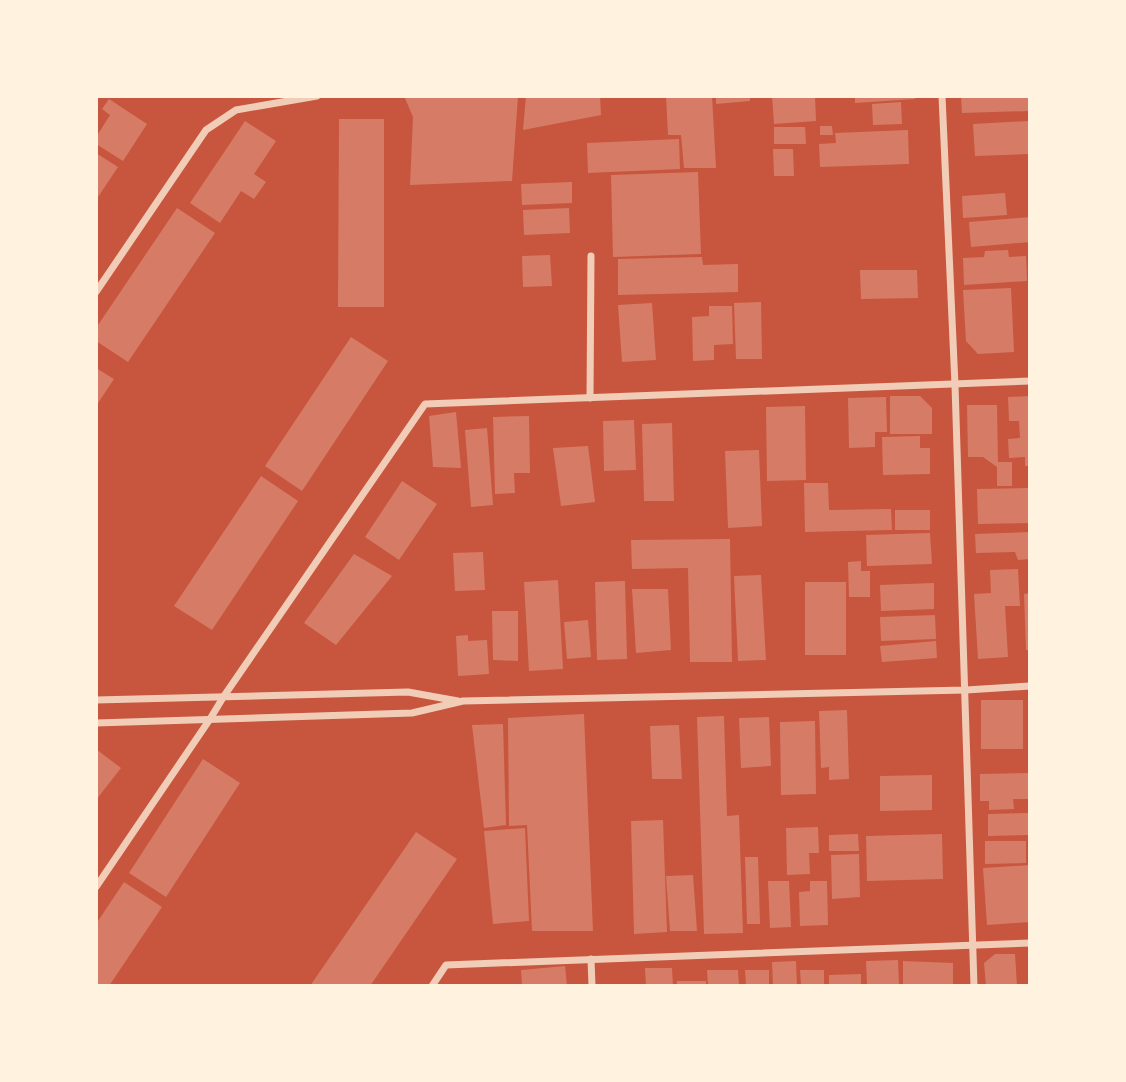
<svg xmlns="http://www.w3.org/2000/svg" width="1126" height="1082" viewBox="0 0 1126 1082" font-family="Ubuntu,sans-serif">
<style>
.building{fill:#d67c66}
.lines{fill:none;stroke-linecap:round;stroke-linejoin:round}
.minor{stroke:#f1ccb7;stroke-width:7}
</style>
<rect width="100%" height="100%" fill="#c8553d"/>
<g class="building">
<polygon points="404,96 518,96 512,181 410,185 413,117"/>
<polygon points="526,96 600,96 601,115 523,130"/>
<polygon points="666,96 712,96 716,168 684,168 681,135 668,135"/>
<polygon points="716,96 750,96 750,101 716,104"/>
<polygon points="772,96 815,96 816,121 774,124"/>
<polygon points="855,96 915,96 915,99 855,103"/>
<polygon points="961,96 1030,96 1030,111 962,113"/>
<polygon points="109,99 147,124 123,161 96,144 96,133 98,134 110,115 102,109"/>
<polygon points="901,102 902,124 873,125 872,104"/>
<polygon points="339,119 384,119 384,307 338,307"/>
<polygon points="245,121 276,141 254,174 266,182 254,199 241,191 220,223 190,203"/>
<polygon points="1028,121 1030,154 975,156 973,124"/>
<polygon points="820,126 832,126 833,135 820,135"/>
<polygon points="774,127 805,127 806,144 774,144"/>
<polygon points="908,130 909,164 820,167 819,144 836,143 835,133"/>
<polygon points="679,139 680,169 588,173 587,143"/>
<polygon points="773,149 793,149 794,176 774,176"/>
<polygon points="96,153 118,167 96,200"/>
<polygon points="698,172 701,254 613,257 611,175"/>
<polygon points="572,182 572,203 522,205 521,184"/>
<polygon points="1005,193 1007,215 963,218 962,196"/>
<polygon points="177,208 215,233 128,362 96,341 96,328"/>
<polygon points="569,208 570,233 524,235 523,210"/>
<polygon points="1030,217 1030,242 971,247 969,222"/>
<polygon points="1008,250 1009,257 1026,256 1027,281 964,285 963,258 984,257 985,251"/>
<polygon points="550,255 552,286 523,287 522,256"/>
<polygon points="702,257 703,265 738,264 738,292 618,295 618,259"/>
<polygon points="860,270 917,270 918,298 861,299"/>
<polygon points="1011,288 1014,352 978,354 966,341 963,290"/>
<polygon points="761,302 762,359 736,359 734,303"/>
<polygon points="652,303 656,360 622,362 618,305"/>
<polygon points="709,306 732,306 733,344 714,345 714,360 693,361 692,317 709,316"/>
<polygon points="351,337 388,361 302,491 265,466"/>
<polygon points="96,368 114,379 96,406"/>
<polygon points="890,396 920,396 932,408 932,434 890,434"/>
<polygon points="1030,396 1030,466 1025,466 1025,457 1009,458 1008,439 1020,438 1019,421 1009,421 1008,397"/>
<polygon points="886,397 887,432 875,432 875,447 849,448 848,398"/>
<polygon points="967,405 997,405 998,462 1012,462 1012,486 997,486 997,467 983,457 968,457"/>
<polygon points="805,406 806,480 767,481 766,407"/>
<polygon points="456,412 461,468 433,467 429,416"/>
<polygon points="529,416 530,473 514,473 515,493 495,494 493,417"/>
<polygon points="634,420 636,470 604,471 603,421"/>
<polygon points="672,423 674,501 644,501 642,424"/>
<polygon points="487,428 493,505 471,507 465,430"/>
<polygon points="920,436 920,448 930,448 930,474 883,475 882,437"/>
<polygon points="588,446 595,502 561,506 553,448"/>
<polygon points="759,450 762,526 728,528 725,451"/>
<polygon points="261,476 298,501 212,630 174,606"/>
<polygon points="402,481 437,504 399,560 365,537"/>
<polygon points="804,483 828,483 829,510 891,509 892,530 805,532"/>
<polygon points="1030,488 1030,523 978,524 977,489"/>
<rect x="895" y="510" width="35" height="20"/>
<polygon points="1030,532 1030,559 1018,560 1015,552 976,553 975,534"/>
<polygon points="930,533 932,564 867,566 866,535"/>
<polygon points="730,539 732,662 690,662 688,568 632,569 631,540"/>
<polygon points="483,552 485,590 455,591 453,553"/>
<polygon points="354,554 392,576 336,645 304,623"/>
<polygon points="861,561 861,571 870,571 870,597 849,597 848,562"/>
<polygon points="1018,569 1020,606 1005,606 1008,657 978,659 974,594 991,593 990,570"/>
<polygon points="761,575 766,660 738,661 734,576"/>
<polygon points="558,580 563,669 529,671 524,582"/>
<polygon points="625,581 627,659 597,660 595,582"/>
<rect x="805" y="582" width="41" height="73"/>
<polygon points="934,583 934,609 881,611 880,585"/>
<polygon points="632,589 668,589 671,650 636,653"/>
<polygon points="1030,593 1030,650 1026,650 1024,594"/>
<polygon points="492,611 518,611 518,661 493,660"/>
<polygon points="935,615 936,639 881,641 880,617"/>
<polygon points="588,620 591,657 567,659 564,622"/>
<polygon points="468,635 468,641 487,640 489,674 458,676 456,636"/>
<polygon points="936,641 937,658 882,662 880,646"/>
<rect x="981" y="700" width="42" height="49"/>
<polygon points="847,710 849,779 829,780 829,767 821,768 819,711"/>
<polygon points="584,714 593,931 532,931 527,825 509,826 508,718"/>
<polygon points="724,716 727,816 739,815 743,933 704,934 697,717"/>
<polygon points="769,717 771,766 741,768 739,718"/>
<polygon points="815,721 816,794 781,795 780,722"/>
<polygon points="503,724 506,825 484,828 472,725"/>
<polygon points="679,725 682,779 652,779 650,726"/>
<polygon points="96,749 121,768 96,800"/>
<polygon points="203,759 240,783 166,897 129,873"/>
<polygon points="1030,773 1030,799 1013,799 1014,809 989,810 989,801 980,801 980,774"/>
<polygon points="932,775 932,810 880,811 880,776"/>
<polygon points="1028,813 1028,835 988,836 988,814"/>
<polygon points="663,820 667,932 634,934 631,821"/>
<polygon points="818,827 819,853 809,853 810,874 787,875 786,828"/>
<polygon points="525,828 529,921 493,924 484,831"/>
<polygon points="416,832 457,859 370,986 310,986"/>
<polygon points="858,834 859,851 829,851 829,835"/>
<polygon points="942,834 943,879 867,881 866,836"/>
<polygon points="985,841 1026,841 1026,863 985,864"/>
<polygon points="859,854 860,897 832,899 831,855"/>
<polygon points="745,857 758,857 760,924 747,924"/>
<polygon points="1030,865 1030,922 987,925 983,868"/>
<polygon points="693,875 697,931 670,931 666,876"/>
<polygon points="768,881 789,881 791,927 770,928"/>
<polygon points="810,881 827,881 828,925 800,926 799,892 810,891"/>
<polygon points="124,882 162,907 109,986 96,986 96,924"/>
<polygon points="995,954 1015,954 1017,986 986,986 984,963"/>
<polygon points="898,960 899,986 867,986 866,961"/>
<polygon points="796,961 797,986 773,986 772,962"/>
<polygon points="903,961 953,963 953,986 903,986"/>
<polygon points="565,966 567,986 522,986 521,970"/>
<polygon points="645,968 672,968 673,986 646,986"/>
<polygon points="707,970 738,970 739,986 708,986"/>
<polygon points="745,970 769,970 769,986 746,986"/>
<polygon points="800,970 824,970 824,986 801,986"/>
<polygon points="861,974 861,986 829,986 829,975"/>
<rect x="677" y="981" width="29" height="5"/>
</g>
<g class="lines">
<g class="minor">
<polyline points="942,96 955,385 974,986"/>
<polyline points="96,292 206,130 236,110 317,96"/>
<polyline points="590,398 591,256"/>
<polyline points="96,700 408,692 458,701"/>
<polyline points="96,723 412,713 463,701 966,690 1030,686"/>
<polyline points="96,887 210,719 224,696 425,404 1030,381"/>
<polyline points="591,959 592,986"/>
<polyline points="432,986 446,965 1030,943"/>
</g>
</g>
<rect width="1126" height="1082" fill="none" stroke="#fff3e0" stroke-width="196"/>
</svg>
